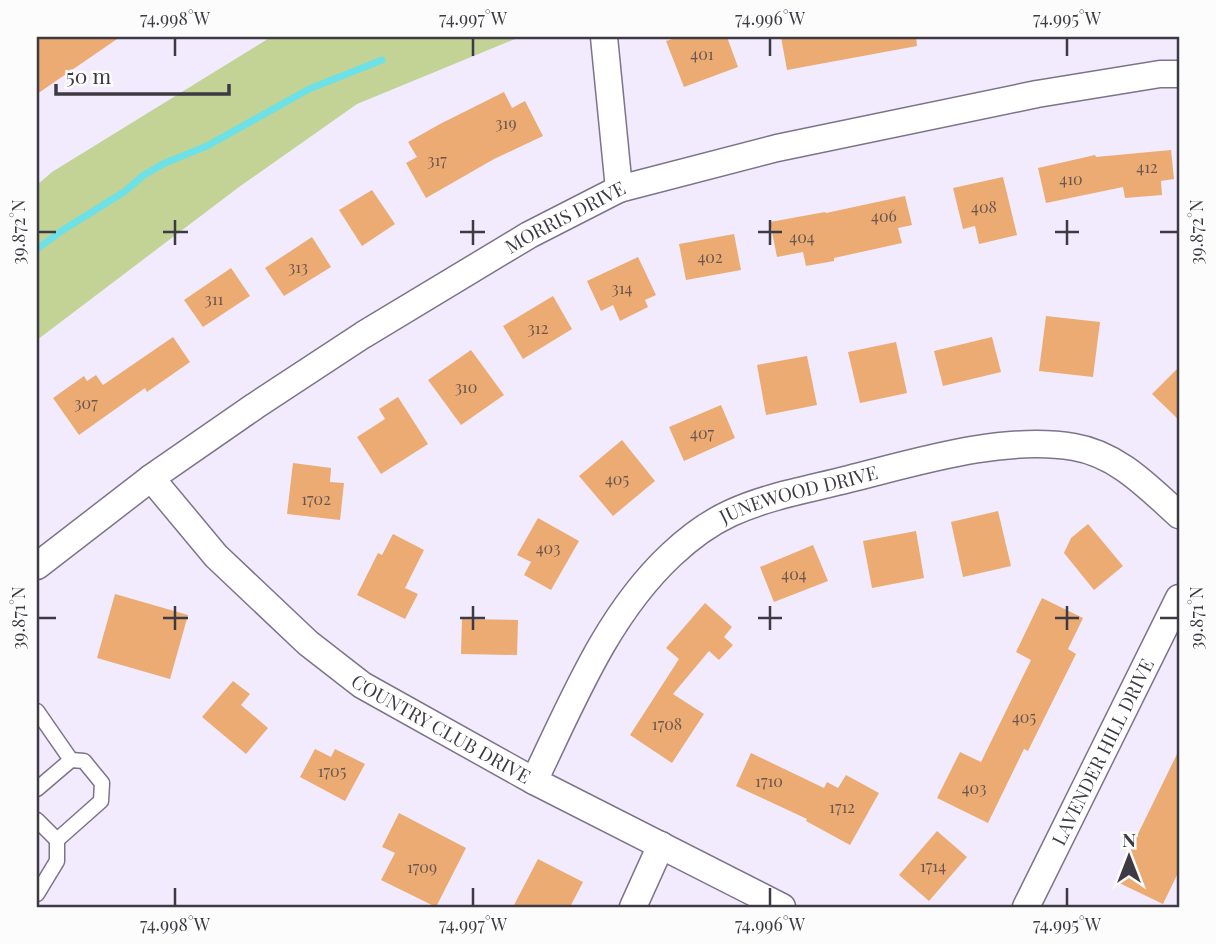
<svg xmlns="http://www.w3.org/2000/svg" width="1216" height="944" viewBox="0 0 1216 944" font-family="'Playfair Display',serif">
<style>
.green{fill:#c2d395}
.lines{fill:none;stroke-linecap:round;stroke-linejoin:round}
.stream{stroke:#6de1e5;stroke-width:7}
.building{fill:#ecab73}
.service-casing{stroke:#7d7489;stroke-width:17}
.minor-casing{stroke:#7d7489;stroke-width:29}
.service{stroke:#fff;stroke-width:14}
.minor{stroke:#fff;stroke-width:26}
.ticks{fill:none;stroke:#3e3a43;stroke-width:2.5}
.labels{text-anchor:middle;stroke-width:5;stroke-linejoin:round;paint-order:stroke}
.number-label{font-size:16px;fill:#6a564f}
.street-label{font-size:19px;fill:#3e3a43;stroke:#fcfcfc}
.neatline{fill:none;stroke:#3e3a43;stroke-width:2.5}
.ticks-label{font-size:18px;text-anchor:middle;fill:#3e3a43}
</style>
<rect width="100%" height="100%" fill="#f2ebfd"/>
<polygon class="green" points="271,37 520,37 357,104 239,187 37,340 37,185 52,172"/>
<g class="lines">
<polyline class="stream" points="37,249 63,230 124,192 144,175 165,163 207,146 309,89 382,60"/>
</g>
<g class="building">
<polygon points="37,37 120,37 37,94"/>
<polygon points="679,37 727,37 738,67 684,87 666,41"/>
<polygon points="781,37 916,37 917,46 787,70"/>
<polygon points="504,92 512,108 525,101 543,136 494,159 426,198 406,163 417,157 408,142 440,124"/>
<polygon points="1171,150 1174,179 1161,181 1162,195 1125,198 1123,187 1046,203 1038,168 1095,155 1096,157"/>
<polygon points="1003,177 1017,235 979,244 975,226 963,229 953,188"/>
<polygon points="372,190 395,224 362,246 339,210"/>
<polygon points="905,196 912,225 898,228 902,243 834,258 834,261 806,266 803,252 777,257 770,222 825,212 826,213"/>
<polygon points="734,234 741,270 686,280 679,244"/>
<polygon points="312,237 331,267 284,296 265,268"/>
<polygon points="638,257 656,295 645,300 648,307 620,321 613,305 601,311 587,281"/>
<polygon points="231,268 250,296 203,327 184,300"/>
<polygon points="553,296 572,329 523,359 503,326"/>
<polygon points="1046,316 1100,322 1093,377 1039,371"/>
<polygon points="173,337 190,362 147,392 145,388 79,435 53,398 84,376 87,381 96,375 103,385"/>
<polygon points="992,337 1001,372 943,386 934,351"/>
<polygon points="896,342 907,393 860,403 848,352"/>
<polygon points="471,350 504,395 461,425 428,380"/>
<polygon points="807,356 817,405 766,415 757,365"/>
<polygon points="1179,367 1179,420 1152,394"/>
<polygon points="398,397 428,444 381,474 357,437 385,419 379,409"/>
<polygon points="721,405 735,438 684,461 669,427"/>
<polygon points="622,440 655,481 613,516 579,476"/>
<polygon points="293,463 331,468 330,482 344,483 340,520 287,514"/>
<polygon points="998,511 1011,566 963,577 951,522"/>
<polygon points="538,518 579,541 551,590 524,575 531,562 517,555"/>
<polygon points="1088,524 1123,566 1094,590 1064,553 1071,538"/>
<polygon points="916,531 924,578 872,588 863,541"/>
<polygon points="393,534 424,550 405,588 418,594 405,619 357,595 378,553 382,555"/>
<polygon points="813,545 828,581 774,602 760,567"/>
<polygon points="115,594 188,615 170,679 97,658"/>
<polygon points="1042,598 1083,618 1068,649 1076,654 1028,751 1024,749 988,823 937,798 960,752 981,762 1031,660 1016,652"/>
<polygon points="705,603 732,627 724,637 733,645 719,660 709,651 673,694 704,714 672,763 630,735 679,659 666,648"/>
<polygon points="462,619 518,620 517,655 461,654"/>
<polygon points="233,681 250,694 241,705 268,728 246,754 202,717"/>
<polygon points="315,749 331,757 335,749 365,764 345,801 300,777"/>
<polygon points="1179,750 1179,871 1163,904 1115,881"/>
<polygon points="751,753 824,788 827,782 838,788 846,775 879,793 850,845 806,821 807,819 736,786"/>
<polygon points="399,813 466,848 436,907 381,880 395,853 382,847"/>
<polygon points="937,831 967,857 929,901 899,875"/>
<polygon points="538,859 583,882 570,907 513,907"/>
</g>
<g class="lines">
<defs>
<g id="service">
<polyline points="37,711 71,760"/>
<polyline points="37,789 71,760 84,761 102,783 101,801 57,840 57,861 37,894"/>
<polyline points="37,820 57,840"/>
</g>
<g id="minor">
<polyline points="604,37 619,189"/>
<path id="s1" d="M151 478 216 556 308 643 362 685 534 781 782 907"/>
<path id="s2" d="M37 566 151 478 255 406 363 335 529 235 619 189 777 148 1037 94 1160 74H1179"/>
<path id="s3" d="M534 781C572 703 606 616 671 555 690 537 707 524 731 513 768 496 810 489 849 479 917 462 1003 435 1074 447 1117 454 1148 487 1179 515"/>
<polyline points="633,907 661,845"/>
<path id="s4" d="M1026 907 1179 598"/>
</g>
</defs>
<use href="#service" class="service-casing"/>
<use href="#minor" class="minor-casing"/>
<use href="#service" class="service"/>
<use href="#minor" class="minor"/>
</g>
<path class="ticks" d="M175 38V56M473 38V56M770 38V56M1067 38V56M175 220V245M473 220V245M770 220V245M1067 220V245M38 232H56M163 232H188M460 232H485M758 232H782M1055 232H1079M1160 232H1178M175 606V630M473 606V630M770 606V630M1067 606V630M38 618H56M163 618H188M460 618H485M758 618H782M1055 618H1079M1160 618H1178M175 888V906M473 888V906M770 888V906M1067 888V906"/>
<g class="labels">
<g class="number-label">
<text x="702" y="60">401</text>
<text x="506" y="129">319</text>
<text x="437" y="166">317</text>
<text x="1147" y="173">412</text>
<text x="1071" y="185">410</text>
<text x="984" y="213">408</text>
<text x="884" y="222">406</text>
<text x="802" y="243">404</text>
<text x="710" y="263">402</text>
<text x="298" y="273">313</text>
<text x="622" y="294">314</text>
<text x="214" y="305">311</text>
<text x="538" y="334">312</text>
<text x="466" y="393">310</text>
<text x="86" y="409">307</text>
<text x="702" y="439">407</text>
<text x="617" y="485">405</text>
<text x="316" y="505">1702</text>
<text x="548" y="554">403</text>
<text x="794" y="580">404</text>
<text x="1024" y="723">405</text>
<text x="667" y="730">1708</text>
<text x="332" y="777">1705</text>
<text x="769" y="787">1710</text>
<text x="974" y="794">403</text>
<text x="842" y="813">1712</text>
<text x="933" y="872">1714</text>
<text x="422" y="873">1709</text>
</g>
<g class="street-label">
<text dy="7" stroke="none"><textPath href="#s2" startOffset="634">MORRIS DRIVE</textPath></text>
<text dy="7" stroke="none"><textPath href="#s3" startOffset="410">JUNEWOOD DRIVE</textPath></text>
<text dy="7" stroke="none"><textPath href="#s1" startOffset="387">COUNTRY CLUB DRIVE</textPath></text>
<text dy="7" stroke="none"><textPath href="#s4" startOffset="173">LAVENDER HILL DRIVE</textPath></text>
</g>
</g>
<rect width="1216" height="944" fill="none" stroke="#fcfcfc" stroke-width="77"/>
<g transform="translate(1129 857)" stroke="#fcfcfc" stroke-width="5" paint-order="stroke">
<path d="M0-5L12 26L0 18L-12 26Z" fill="#3e3a43"/>
<text y="-10" font-size="19" font-weight="bold" text-anchor="middle" fill="#3e3a43">N</text>
</g>
<path d="M56 84v10h173v-10" fill="none" stroke="#3e3a43" stroke-width="3.5"/>
<text x="66" y="84" font-size="21" fill="#3e3a43" stroke="#fcfcfc" stroke-width="5" paint-order="stroke">50 m</text>
<rect x="38" y="38" width="1140" height="868" class="neatline"/>
<g class="ticks-label">
<text x="175" y="25">74.998°W</text>
<text x="473" y="25">74.997°W</text>
<text x="770" y="25">74.996°W</text>
<text x="1067" y="25">74.995°W</text>
<text transform="translate(19 232) rotate(-90)" y="6">39.872°N</text>
<text transform="translate(1197 232) rotate(-90)" y="6">39.872°N</text>
<text transform="translate(19 618) rotate(-90)" y="6">39.871°N</text>
<text transform="translate(1197 618) rotate(-90)" y="6">39.871°N</text>
<text x="175" y="931">74.998°W</text>
<text x="473" y="931">74.997°W</text>
<text x="770" y="931">74.996°W</text>
<text x="1067" y="931">74.995°W</text>
</g>
</svg>
